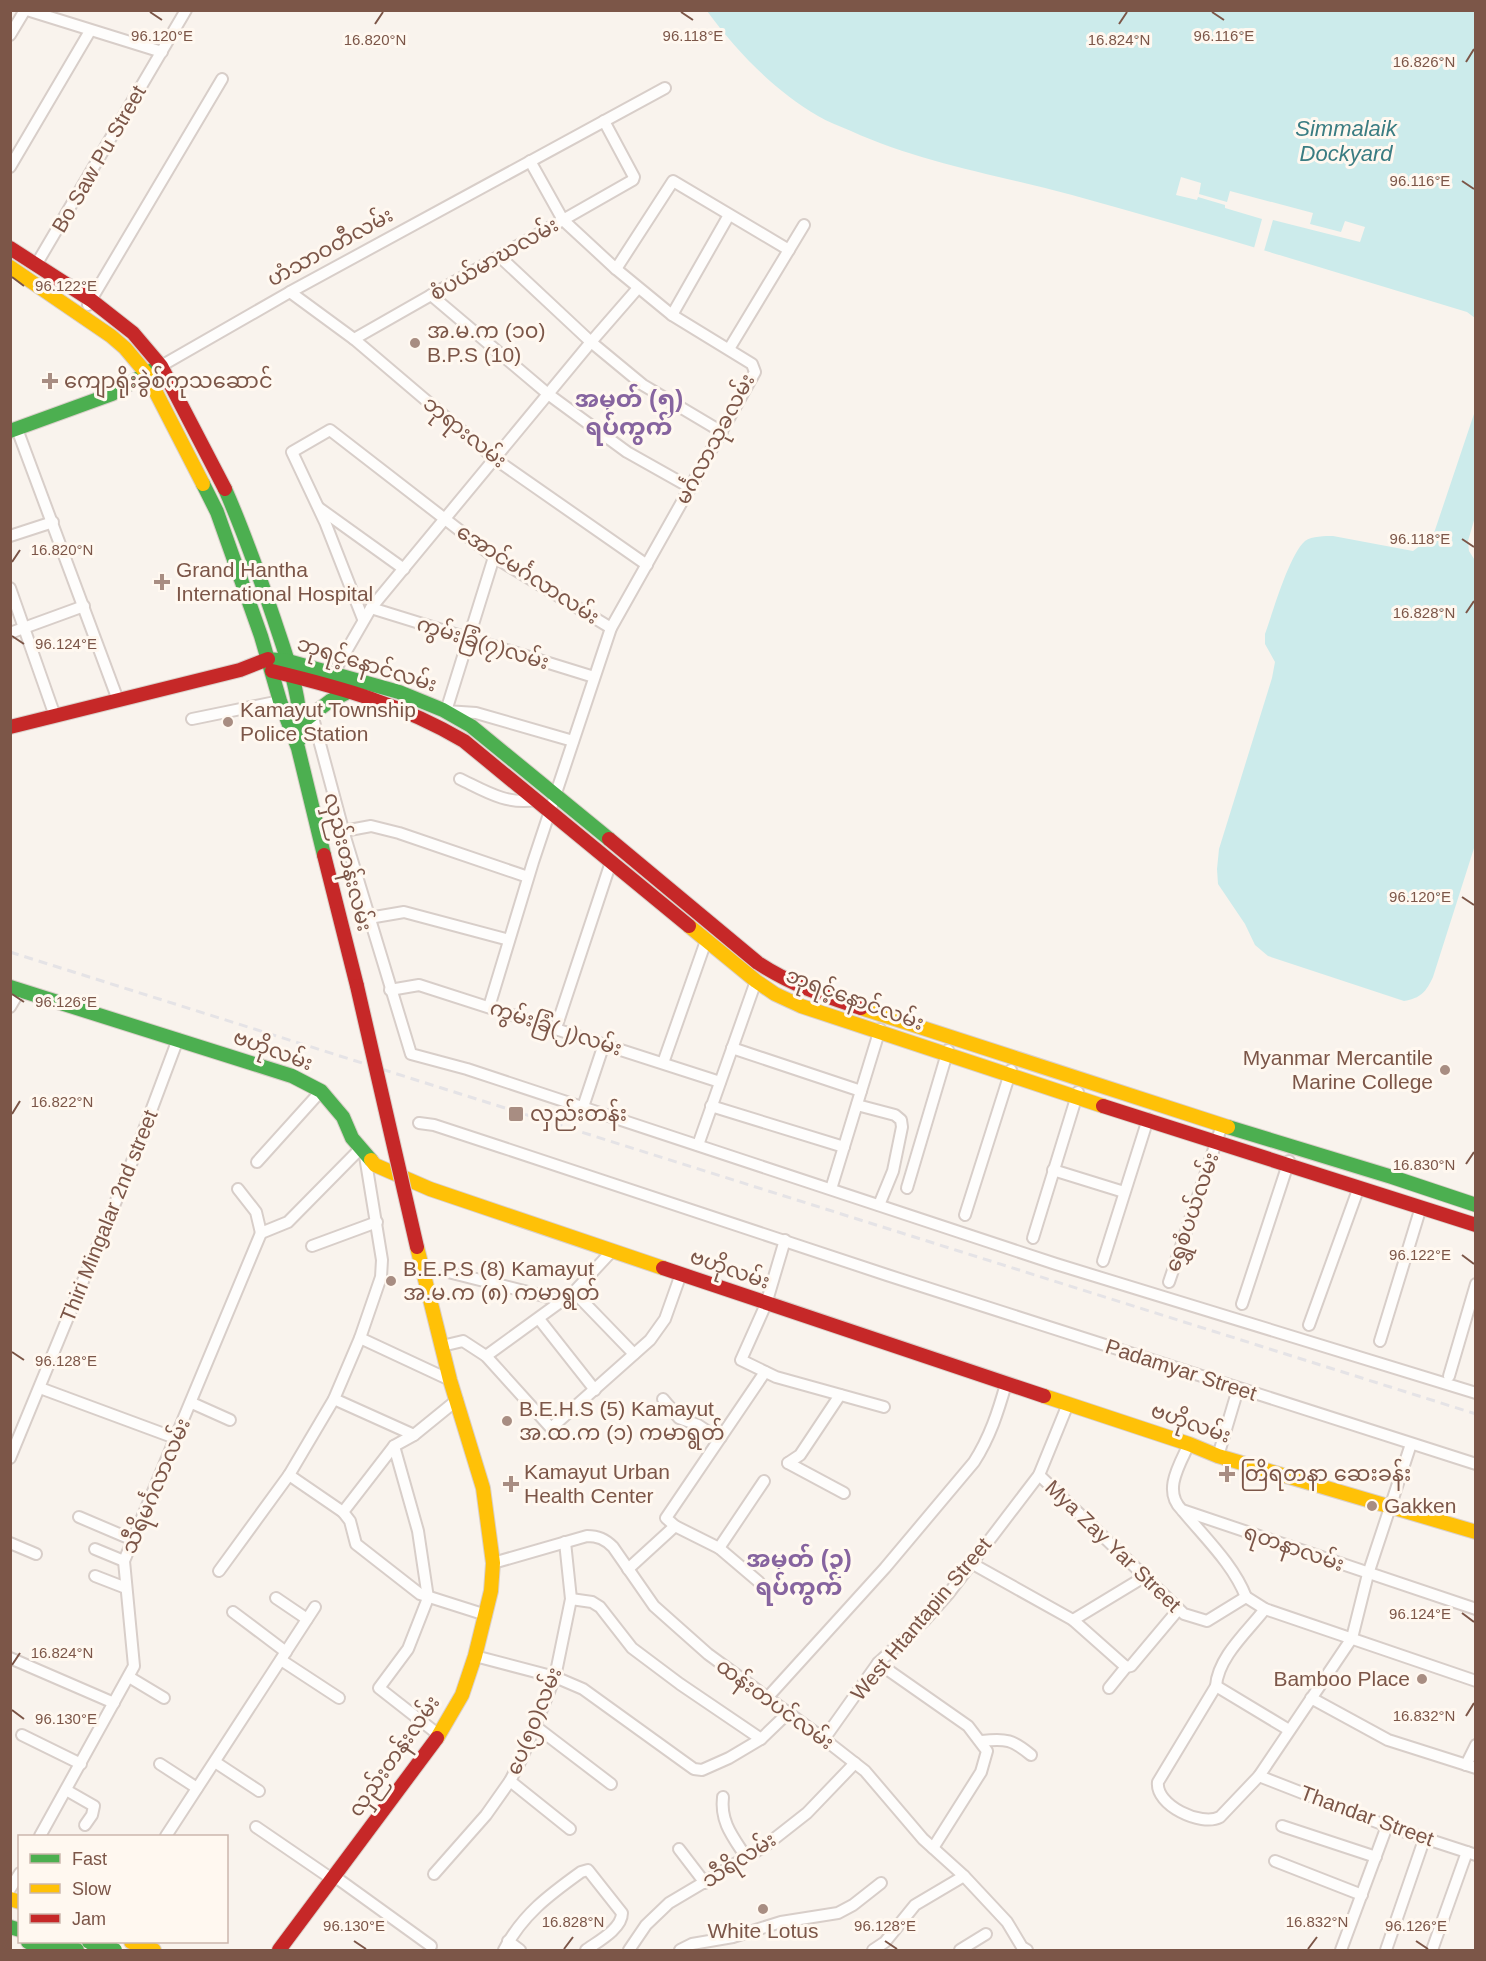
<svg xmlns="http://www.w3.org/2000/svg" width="1486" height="1961" viewBox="0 0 1486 1961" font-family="Helvetica,'Noto Sans Myanmar',sans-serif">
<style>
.water{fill:#ccebeb}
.pier{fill:#f9f3ed}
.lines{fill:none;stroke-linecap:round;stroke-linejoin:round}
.street-casing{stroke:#d8cec9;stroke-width:14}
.fast-casing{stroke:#dad0ca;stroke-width:16}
.slow-casing{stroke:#dad0ca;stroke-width:16}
.jam-casing{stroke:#dad0ca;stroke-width:16}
.street{stroke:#fefdfc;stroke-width:10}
.fast{stroke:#4caf50;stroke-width:14}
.slow{stroke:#ffc107;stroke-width:14}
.jam{stroke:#c62828;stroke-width:14}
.rail{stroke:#e5e3e6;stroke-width:3;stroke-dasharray:9 6;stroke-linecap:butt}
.fast-bridge-casing{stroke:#dbcfca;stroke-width:16;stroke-linecap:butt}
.jam-bridge-casing{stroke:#dbcfca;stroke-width:16;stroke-linecap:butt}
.fast-bridge{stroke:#4caf50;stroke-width:14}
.jam-bridge{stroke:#c62828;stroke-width:14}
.ticks{fill:none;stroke:#7c5648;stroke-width:2}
.poi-dot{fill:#a88d82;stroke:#fff8f0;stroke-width:2}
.labels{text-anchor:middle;stroke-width:6;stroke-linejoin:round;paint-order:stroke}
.street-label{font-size:21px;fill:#7c5648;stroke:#fff8f0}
.poi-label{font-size:21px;fill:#7c5648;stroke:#fff8f0;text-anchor:start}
.water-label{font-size:22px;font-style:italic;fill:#3a7c82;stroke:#fff8f0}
.quarter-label{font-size:24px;font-weight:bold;fill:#86649f;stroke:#fff8f0}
.ticks-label{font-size:15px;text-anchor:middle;fill:#7c5648;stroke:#fff8f0;stroke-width:6;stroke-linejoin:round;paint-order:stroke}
</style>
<rect width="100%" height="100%" fill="#f9f3ed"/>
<g class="water">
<path d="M707 11H1475V318L1467 312C1335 272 1204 231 1072 195 998 175 921 163 851 131 840 126 828 122 818 116 774 90 737 52 707 11Z"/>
<path d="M1475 411V517L1468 541 1469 551 1476 562 1475 845 1433 977C1426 992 1421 998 1404 1001L1268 956 1255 945 1245 924 1218 884 1217 869 1219 849 1272 678 1275 662 1265 644V634C1273 612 1289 555 1305 541 1312 536 1325 536 1333 536L1413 551 1433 536Z"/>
</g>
<polygon class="pier" points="1181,177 1201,183 1199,194 1227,202 1230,191 1313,213 1310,224 1341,232 1345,221 1365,227 1360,242 1273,220 1264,251 1254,248 1262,219 1225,208 1225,205 1198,197 1197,200 1176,195"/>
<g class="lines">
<defs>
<g id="street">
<polyline points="27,10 162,52"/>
<polyline points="10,35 25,10"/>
<polyline points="10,167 90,31"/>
<polyline points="499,256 591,342 643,385 722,432"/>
<polyline points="36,265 186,10"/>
<polyline points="616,269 673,181 789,250"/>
<polyline points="290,292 354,339 495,459 647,565"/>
<polyline points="431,295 548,394 627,452 691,488"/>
<polyline points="88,305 222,79"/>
<polyline points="672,315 729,215"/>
<polyline points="354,339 633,180 634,177 604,121"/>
<polyline points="729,349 804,225"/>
<polyline points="161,366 290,292 665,88"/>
<polyline points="17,429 118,700"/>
<polyline points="319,508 404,569"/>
<polyline points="10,536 53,522"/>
<polyline points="494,557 446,711 476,713 573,741"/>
<polyline points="10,588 55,716"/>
<polyline points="371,608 594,677"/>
<polyline points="363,619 325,522 292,452 330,430 494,557 611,628"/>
<polyline points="10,633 84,606"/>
<polyline points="333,674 371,608 591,342 638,288"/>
<polyline points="312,714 345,837 411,1054 467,1069 1056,1264 1476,1393"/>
<polyline points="192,719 280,701"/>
<path d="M460 779C485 791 506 805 536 800"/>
<polyline points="344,831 371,826 399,833 528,877"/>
<polyline points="369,918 404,912 509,940"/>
<polyline points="390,990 419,985 720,1082"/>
<polyline points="10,1007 20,990"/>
<polyline points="489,1007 533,862 611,628 755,372 752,364 672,315 616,269 563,220 530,161"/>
<polyline points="556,1028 611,862"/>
<polyline points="732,1048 861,1091"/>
<polyline points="663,1063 706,941"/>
<polyline points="857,1105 895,1115 901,1120 902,1127 893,1171 879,1205"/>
<polyline points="711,1106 844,1147"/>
<polyline points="583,1107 604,1044"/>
<polyline points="419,1123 434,1125 501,1147 887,1275 1476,1464"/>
<polyline points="698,1145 756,981"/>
<polyline points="257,1162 321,1091"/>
<polyline points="1053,1170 1124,1192"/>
<polyline points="907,1188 948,1050"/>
<polyline points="238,1189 256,1212 261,1233"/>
<polyline points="831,1189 880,1029"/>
<polyline points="965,1215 1011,1070"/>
<polyline points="261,1233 288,1222 360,1149"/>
<polyline points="1033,1238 1078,1092"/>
<polyline points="785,1240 766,1304 741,1360 776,1377 884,1407"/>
<polyline points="312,1246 377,1222"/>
<polyline points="1103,1261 1148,1119"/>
<polyline points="448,1272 564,1301"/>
<polyline points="1169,1282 1222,1125"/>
<polyline points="574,1292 634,1354"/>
<polyline points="1242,1304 1289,1161"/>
<polyline points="539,1319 595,1390"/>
<polyline points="1309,1325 1359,1187"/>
<polyline points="360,1338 450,1380"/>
<polyline points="1380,1341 1421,1207"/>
<polyline points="442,1346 463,1341 486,1356 551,1428 650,1340 665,1319 681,1274"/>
<polyline points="486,1356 574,1292 611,1252"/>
<polyline points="1449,1376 1476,1284"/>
<polyline points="40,1388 175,1438"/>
<polyline points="334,1399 414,1435"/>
<polyline points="663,1399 679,1418 698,1425 710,1433 721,1437"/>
<polyline points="192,1403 230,1420"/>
<path d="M1189 1444C1180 1464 1162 1491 1182 1510L1476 1609"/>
<polyline points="394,1446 418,1531 428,1598 408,1649 379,1688 439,1735"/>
<polyline points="1218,1456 1238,1389"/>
<polyline points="10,1458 130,1167 178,1039"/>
<polyline points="788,1463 800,1455 840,1395"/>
<polyline points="788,1463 844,1493"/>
<polyline points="289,1475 343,1512 350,1521 356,1544 420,1594 486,1615"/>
<polyline points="1039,1475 1184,1614 1207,1621 1246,1597 1265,1609 1476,1681"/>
<path d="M1183 1511C1205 1538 1233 1564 1246 1597"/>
<polyline points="343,1512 394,1446 414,1435 457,1400"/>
<polyline points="79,1517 133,1540"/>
<polyline points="10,1543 36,1554"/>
<polyline points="719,1548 764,1481"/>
<polyline points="95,1549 124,1561"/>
<path d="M493 1563 587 1536C598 1536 605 1539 613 1547L654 1606 708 1654 824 1739 865 1771 923 1839 964 1876 1007 1922 1022 1947 1027 1950"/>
<polyline points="971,1563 1073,1620 1126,1667"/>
<polyline points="628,1569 675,1526"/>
<polyline points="219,1571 289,1475 334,1399 360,1338 381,1277 382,1260 365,1156"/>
<polyline points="95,1576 126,1588"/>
<polyline points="759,1582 719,1548 675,1526 666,1518 765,1372"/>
<polyline points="276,1598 307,1619"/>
<polyline points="571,1599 592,1602 600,1607 632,1648 680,1684 761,1739"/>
<path d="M1265 1609C1248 1631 1218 1657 1216 1686L1158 1782C1155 1805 1201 1827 1220 1817L1259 1776 1352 1638 1368 1574 1411 1444"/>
<polyline points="233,1612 286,1652"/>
<polyline points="1073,1620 1144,1577"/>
<polyline points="475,1656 555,1677 583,1689 687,1764 694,1769 702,1770 729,1758 761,1739 788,1713"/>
<polyline points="10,1658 114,1703"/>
<polyline points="281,1660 339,1698"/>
<polyline points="878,1663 968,1726 987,1751 981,1772 933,1848"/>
<polyline points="129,1677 164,1698"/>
<polyline points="1216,1686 1289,1730"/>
<polyline points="1109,1688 1126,1667 1131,1666 1178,1610"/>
<path d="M767 1698 885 1568 974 1462C990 1437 998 1412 1006 1384"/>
<polyline points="1311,1698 1388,1740 1476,1768"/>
<polyline points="535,1726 611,1784"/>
<polyline points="22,1735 81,1764"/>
<polyline points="824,1739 878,1663 924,1621 949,1593 1039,1475 1068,1404"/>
<path d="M982 1741C1006 1738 1013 1740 1031 1755"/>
<polyline points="215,1762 259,1791"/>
<polyline points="160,1764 197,1788"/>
<polyline points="1466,1765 1476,1745"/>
<polyline points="1259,1776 1387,1826 1476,1855"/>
<polyline points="510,1781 570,1829"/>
<polyline points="66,1790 94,1806 92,1815 85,1825"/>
<path d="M723 1797C720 1822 733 1837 746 1857"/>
<polyline points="1282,1826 1376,1857"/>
<polyline points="256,1827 332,1879"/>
<polyline points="40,1836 134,1666 124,1561 261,1233"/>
<polyline points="166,1836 315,1607"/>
<polyline points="679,1849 705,1883"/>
<polyline points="1275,1861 1362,1895"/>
<polyline points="434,1874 486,1815 510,1781 522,1758 555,1677 571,1599 565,1542"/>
<polyline points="334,1876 431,1946"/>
<polyline points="10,1889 20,1873"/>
<polyline points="508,1941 520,1950"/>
<path d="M504 1950C522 1915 549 1895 581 1872L588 1870 622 1913C622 1929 597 1942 586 1950"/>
<polyline points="629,1950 646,1925 669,1903 765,1846 807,1813 855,1763"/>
<polyline points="680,1950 692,1944 733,1937 781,1922 838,1913 853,1905 881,1883"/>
<polyline points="873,1950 885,1942 915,1905 964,1876"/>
<polyline points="960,1950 986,1934"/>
<polyline points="1341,1950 1387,1826"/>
<polyline points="1386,1950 1425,1837"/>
<polyline points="1432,1950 1467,1852"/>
</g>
<g id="fast">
<polyline points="10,431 112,394 156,368"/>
<polyline points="203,484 217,512 261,636 280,701 298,748 324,855"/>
<path d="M225 489C244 532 259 575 274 619 286 656 304 701 299 740"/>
<polyline points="268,659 288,661 399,692 443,710 471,726 609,839"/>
<polyline points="301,723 330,701 350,691"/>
<polyline points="10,987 292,1076 321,1091 343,1117 352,1138 371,1160"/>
<polyline points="1228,1127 1392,1177 1476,1205"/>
<polyline points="10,1927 20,1930"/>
<polyline points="28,1942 54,1950"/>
<polyline points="51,1942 77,1950"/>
</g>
<g id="slow">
<polyline points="10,267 111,336 125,348 146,373 203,484"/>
<polyline points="689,926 756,981 775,994 801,1006 1103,1106"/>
<polyline points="861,1008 1228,1127"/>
<polyline points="371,1160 375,1165 430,1189 663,1268"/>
<polyline points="417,1247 450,1380 483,1488 493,1563 491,1591 475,1656 462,1695 437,1738"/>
<polyline points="1044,1396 1189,1444 1218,1456 1476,1532"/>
<polyline points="10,1899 20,1902"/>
<polyline points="131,1942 154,1950"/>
</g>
<g id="jam">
<polyline points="10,248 91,300 133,333 161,366 225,489"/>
<path d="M272 671C342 688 401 704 464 741L689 926"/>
<polyline points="10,727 240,670 268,659"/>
<path d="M609 839 758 963C790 984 824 996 861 1008"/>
<polyline points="324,855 357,986"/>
<polyline points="1103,1106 1476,1225"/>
<polyline points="663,1268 1044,1396"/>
<polyline points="279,1950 437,1738"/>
</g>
</defs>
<use href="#street" class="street-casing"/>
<use href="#fast" class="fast-casing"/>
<use href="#slow" class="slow-casing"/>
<use href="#jam" class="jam-casing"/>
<use href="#street" class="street"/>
<use href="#fast" class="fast"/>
<use href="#slow" class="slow"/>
<use href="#jam" class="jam"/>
<polyline class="rail" points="10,952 1476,1414"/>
<defs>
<polyline id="fast-bridge" points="89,1942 115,1950"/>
<polyline id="jam-bridge" points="357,986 417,1247"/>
</defs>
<use href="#fast-bridge" class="fast-bridge-casing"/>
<use href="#jam-bridge" class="jam-bridge-casing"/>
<use href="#fast-bridge" class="fast-bridge"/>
<use href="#jam-bridge" class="jam-bridge"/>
</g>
<path class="ticks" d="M150 12 162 20M681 12 693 20M1212 12 1224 20M375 24 383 12M1119 24 1127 12M1466 62 1474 49M1462 181 1474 189M12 277 24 286M1462 539 1474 547M12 562 20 550M1466 613 1474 601M12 636 24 644M1462 897 1474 905M12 994 24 1002M12 1114 20 1101M1466 1164 1474 1152M1462 1255 1474 1264M12 1352 24 1360M1462 1613 1474 1622M12 1665 20 1653M12 1710 24 1719M1466 1716 1474 1703M354 1941 366 1949M885 1941 897 1949M1416 1941 1428 1949M564 1949 573 1937M1308 1949 1317 1937"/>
<g class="poi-dot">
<circle cx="415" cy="343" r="6"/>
<path d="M47 372h6v6h6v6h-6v6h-6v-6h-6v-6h6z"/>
<path d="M159 573h6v6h6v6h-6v6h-6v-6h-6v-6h6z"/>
<circle cx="228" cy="722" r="6"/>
<circle cx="1445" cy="1070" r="6"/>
<rect x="508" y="1106" width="16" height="16" rx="3"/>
<circle cx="391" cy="1281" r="6"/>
<circle cx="507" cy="1421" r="6"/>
<path d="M1224 1465h6v6h6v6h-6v6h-6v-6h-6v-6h6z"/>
<path d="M508 1475h6v6h6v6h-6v6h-6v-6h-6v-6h6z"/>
<circle cx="1372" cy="1506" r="6"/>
<circle cx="1422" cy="1679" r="6"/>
<circle cx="763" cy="1909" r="6"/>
</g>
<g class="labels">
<g class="street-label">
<text transform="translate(99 159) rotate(-60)" y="7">Bo Saw Pu Street</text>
<text transform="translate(330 247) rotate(-29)" y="7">ဟံသာဝတီလမ်း</text>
<text transform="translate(494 259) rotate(-30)" y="7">စံပယ်မာဃလမ်း</text>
<text transform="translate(465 432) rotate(39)" y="7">ဘုရားလမ်း</text>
<text transform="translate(715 439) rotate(-62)" y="7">မင်္ဂလာသုခလမ်း</text>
<text transform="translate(528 574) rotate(33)" y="7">အောင်မင်္ဂလာလမ်း</text>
<text transform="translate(483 643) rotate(17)" y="7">ကွမ်းခြံ(၇)လမ်း</text>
<text transform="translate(367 664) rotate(17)" y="7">ဘုရင့်နောင်လမ်း</text>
<text transform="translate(348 862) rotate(76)" y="7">လှည်းတန်းလမ်း</text>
<text transform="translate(855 999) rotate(20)" y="7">ဘုရင့်နောင်လမ်း</text>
<text transform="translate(556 1028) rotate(18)" y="7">ကွမ်းခြံ(၂)လမ်း</text>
<text transform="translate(273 1050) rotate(20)" y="7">ဗဟိုလမ်း</text>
<text transform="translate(1192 1212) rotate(-71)" y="7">ရွှေစံပယ်လမ်း</text>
<text transform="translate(109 1216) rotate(-68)" y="7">Thiri Mingalar 2nd street</text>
<text transform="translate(730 1269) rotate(19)" y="7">ဗဟိုလမ်း</text>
<text transform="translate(1181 1370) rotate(18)" y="7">Padamyar Street</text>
<text transform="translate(1191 1423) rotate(19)" y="7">ဗဟိုလမ်း</text>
<text transform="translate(156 1486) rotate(-67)" y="7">သီရိမင်္ဂလာလမ်း</text>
<text transform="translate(1113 1546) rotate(44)" y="7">Mya Zay Yar Street</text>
<text transform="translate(1294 1548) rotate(19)" y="7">ရတနာလမ်း</text>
<text transform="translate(921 1619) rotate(-50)" y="7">West Htantapin Street</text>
<text transform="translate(775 1704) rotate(36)" y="7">ထန်းတပင်လမ်း</text>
<text transform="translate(534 1721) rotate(-68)" y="7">ပေ(၅၀)လမ်း</text>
<text transform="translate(394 1756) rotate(-55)" y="7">လှည်းတန်းလမ်း</text>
<text transform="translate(1367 1816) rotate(20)" y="7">Thandar Street</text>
<text transform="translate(739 1860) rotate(-33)" y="7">သီရိလမ်း</text>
</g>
<g class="poi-label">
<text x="427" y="338">အ.မ.က (၁၀)<tspan x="427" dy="24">B.P.S (10)</tspan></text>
<text x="64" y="388">ကျောရိုးခွဲစ်ကုသဆောင်</text>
<text x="176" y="577">Grand Hantha<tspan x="176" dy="24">International Hospital</tspan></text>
<text x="240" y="717">Kamayut Township<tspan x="240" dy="24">Police Station</tspan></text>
<text x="1433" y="1065" text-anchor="end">Myanmar Mercantile<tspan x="1433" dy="24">Marine College</tspan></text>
<text x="530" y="1121">လှည်းတန်း</text>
<text x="403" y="1276">B.E.P.S (8) Kamayut<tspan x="403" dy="24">အ.မ.က (၈) ကမာရွတ်</tspan></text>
<text x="519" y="1416">B.E.H.S (5) Kamayut<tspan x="519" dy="24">အ.ထ.က (၁) ကမာရွတ်</tspan></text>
<text x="524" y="1479">Kamayut Urban<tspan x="524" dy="24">Health Center</tspan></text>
<text x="1240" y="1481">တြိရတနာ ဆေးခန်း</text>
<text x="1384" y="1513">Gakken</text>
<text x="1410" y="1686" text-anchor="end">Bamboo Place</text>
<text x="763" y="1938" text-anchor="middle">White Lotus</text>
</g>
<g class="water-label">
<text x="1346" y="136">Simmalaik<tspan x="1346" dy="25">Dockyard</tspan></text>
</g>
<g class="quarter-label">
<text x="629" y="407">အမှတ် (၅)<tspan x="629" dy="28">ရပ်ကွက်</tspan></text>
<text x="799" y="1567">အမှတ် (၃)<tspan x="799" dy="28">ရပ်ကွက်</tspan></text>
</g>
</g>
<g class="ticks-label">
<text x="162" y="41">96.120°E</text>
<text x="693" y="41">96.118°E</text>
<text x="1224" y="41">96.116°E</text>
<text x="375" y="45">16.820°N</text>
<text x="1119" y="45">16.824°N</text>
<text x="1424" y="67">16.826°N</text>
<text x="1420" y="186">96.116°E</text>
<text x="66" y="291">96.122°E</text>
<text x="1420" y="544">96.118°E</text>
<text x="62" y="555">16.820°N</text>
<text x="1424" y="618">16.828°N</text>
<text x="66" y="649">96.124°E</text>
<text x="1420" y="902">96.120°E</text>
<text x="66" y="1007">96.126°E</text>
<text x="62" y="1107">16.822°N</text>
<text x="1424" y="1170">16.830°N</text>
<text x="1420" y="1260">96.122°E</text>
<text x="66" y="1366">96.128°E</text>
<text x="1420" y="1619">96.124°E</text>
<text x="62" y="1658">16.824°N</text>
<text x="1424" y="1721">16.832°N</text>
<text x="66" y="1724">96.130°E</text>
<text x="573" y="1927">16.828°N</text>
<text x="1317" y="1927">16.832°N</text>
<text x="354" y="1931">96.130°E</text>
<text x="885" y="1931">96.128°E</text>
<text x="1416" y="1931">96.126°E</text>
</g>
<rect width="1486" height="1961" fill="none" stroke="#7c5648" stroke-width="24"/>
<rect x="18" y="1835" width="210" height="108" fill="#fff8f0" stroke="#cbb7ad" stroke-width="1.5"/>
<rect x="30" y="1854" width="30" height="9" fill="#4caf50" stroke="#cbb7ad" stroke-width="1.5"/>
<text x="72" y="1865" font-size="18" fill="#7c5648">Fast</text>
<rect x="30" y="1884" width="30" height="9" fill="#ffc107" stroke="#cbb7ad" stroke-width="1.5"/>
<text x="72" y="1895" font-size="18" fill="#7c5648">Slow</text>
<rect x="30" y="1914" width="30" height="9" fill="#c62828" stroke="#cbb7ad" stroke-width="1.5"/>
<text x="72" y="1925" font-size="18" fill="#7c5648">Jam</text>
</svg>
